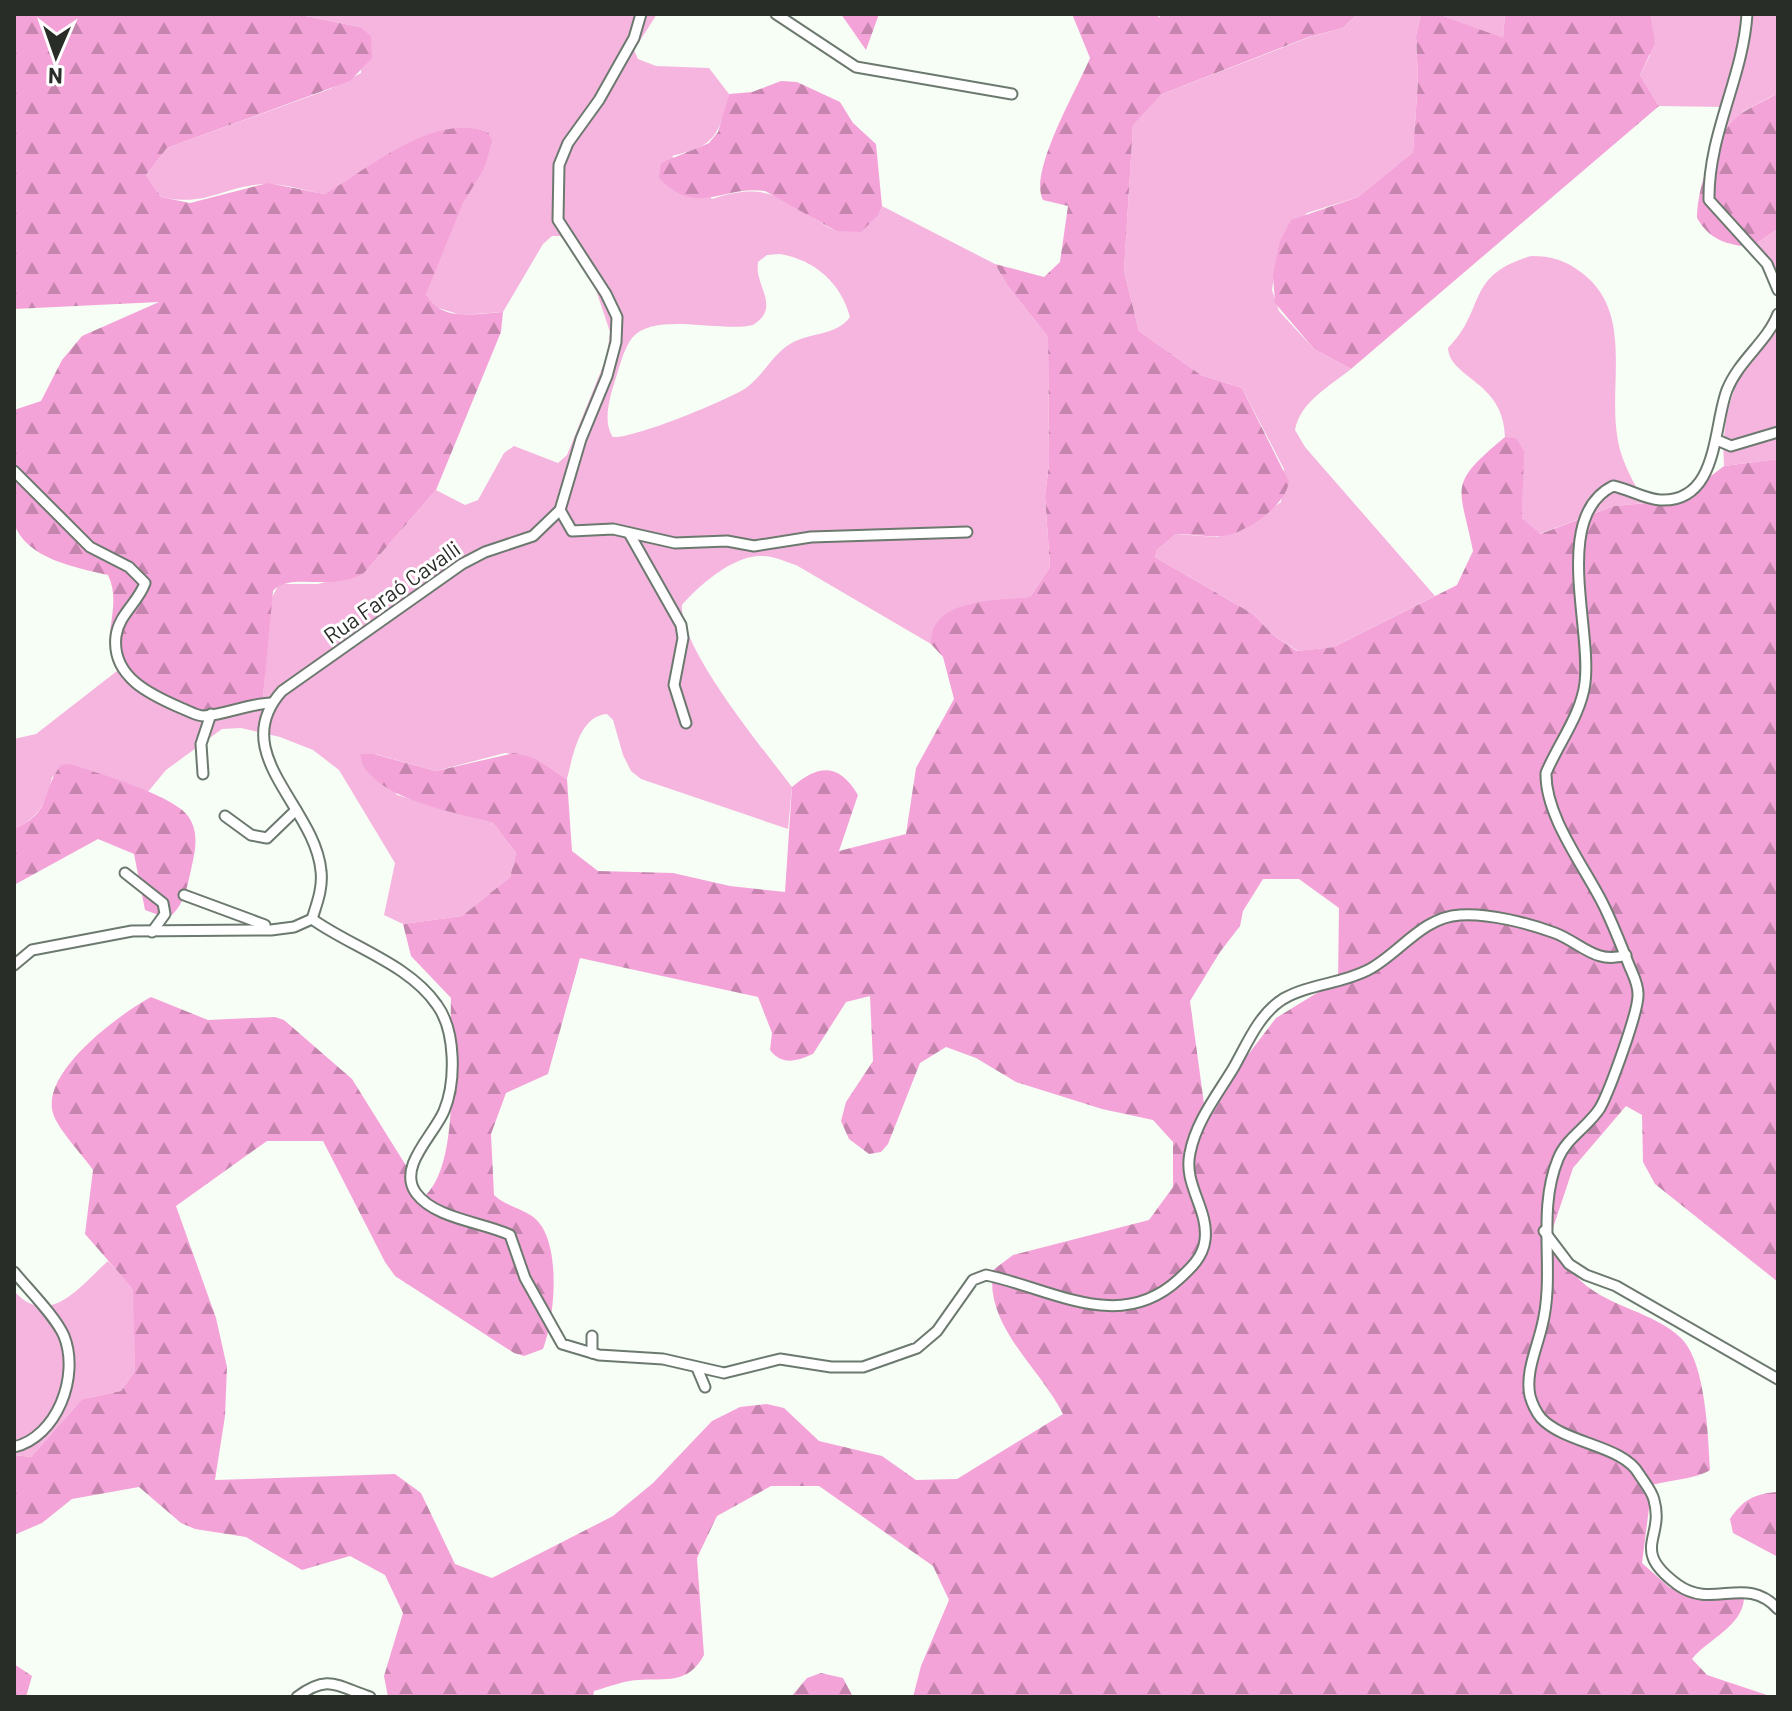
<svg xmlns="http://www.w3.org/2000/svg" width="1792" height="1711" viewBox="0 0 1792 1711" font-family="Barlow,sans-serif">
<style>
.grass{fill:#f6b5df;fill-rule:evenodd}
.forest{fill:url(#forest-firs);fill-rule:evenodd}
.lines{fill:none;stroke-linecap:round;stroke-linejoin:round}
.street-casing{stroke:#6c796e;stroke-width:13}
.street{stroke:#fff;stroke-width:9}
.labels{text-anchor:middle;stroke-width:6;stroke-linejoin:round;paint-order:stroke}
.street-label{font-size:22px;fill:#282d28;stroke:#fff}
</style>
<defs>
<pattern id="forest-firs" width="22" height="20" patternUnits="userSpaceOnUse" patternTransform="scale(2)"><rect width="22" height="20" fill="#f4a3d8"/><path d="M5 1l3.5 6h-7zM16 11l3.5 6h-7z" fill="#c685af"/></pattern>
</defs>
<rect width="100%" height="100%" fill="#f6fef6"/>
<g class="grass">
<path d="M296 14H657L634 50 638 59 656 66 709 68 729 94C718 137 716 145 672 156L712 199C774 178 785 205 836 231L879 214 882 206 995 264 1007 285 1048 337 1049 464 1045 496 1050 567 1030 597 970 604 931 637V644L796 565C784 561 772 555 758 556 731 558 699 585 682 605 679 648 765 751 792 787L788 829 641 779 631 771 623 755 613 720 607 714C579 716 573 756 567 779L535 758 505 753 436 771 375 754 397 795 493 823 516 853 510 877 462 916 403 924 384 915 395 863 339 770 313 750 280 737 241 728 222 729 166 770 147 793 83 769 52 777C46 804 39 818 14 829V739L36 734 117 671 141 687 263 697 270 601 279 584H318L365 572 436 490 465 505 478 500 504 453 514 446 558 463 567 455 607 356 610 332 596 290 574 251 560 236H552L543 244 503 312 461 315 432 306 426 294 427 284 469 189 485 167 488 132C435 113 369 170 324 194 302 190 277 181 254 185 215 191 204 206 161 197L146 175 167 148 330 89 361 73 360 27ZM780 254C815 260 841 283 850 317 837 336 809 332 790 344 772 355 763 376 746 388 728 400 633 439 613 437 603 423 609 400 614 384 619 369 623 350 632 338 654 311 722 333 753 325 782 307 754 286 758 262L767 255Z"/>
<path d="M1357 14H1421L1416 36 1418 80 1413 152 1358 197 1307 213 1279 243 1272 290 1279 311 1314 349 1351 369C1330 386 1300 402 1295 430L1305 447 1435 596 1334 647 1298 651 1273 635 1253 614 1155 557 1157 550 1176 534 1217 537 1244 529 1281 502 1284 469 1242 388 1201 375 1139 331 1124 271 1133 124 1162 94 1310 37 1343 28Z"/>
<polygon points="1438,14 1505,14 1503,39"/>
<polygon points="1650,14 1778,14 1778,93 1744,111 1724,132 1727,114 1724,107 1659,106 1640,75 1650,55"/>
<polygon points="1778,229 1778,274 1751,247"/>
<path d="M1531 256C1552 256 1565 260 1582 273 1635 313 1607 385 1618 441 1622 463 1634 483 1645 503L1614 506 1539 534 1522 518 1523 451 1516 439 1505 437C1504 381 1450 379 1448 348 1487 309 1464 276 1531 256Z"/>
<path d="M1778 303V459L1724 466C1720 399 1743 368 1777 313Z"/>
<path d="M108 1261 134 1289 135 1371 121 1391 82 1399 31 1457 14 1455V1291C49 1330 81 1285 108 1261Z"/>
</g>
<g class="forest">
<path d="M14 14H296L360 27 371 36 372 58 350 81 167 148 146 175 161 197 190 203 268 183 324 194C370 169 432 112 488 132L492 141 485 167 463 203 426 294C440 322 475 314 503 312L501 332 436 490 365 572C334 593 290 571 273 591L263 697C258 705 255 710 246 713 216 721 130 694 115 666 100 637 123 606 108 575 78 568 25 559 14 523 9 503 14 435 14 410L41 401 62 360 82 336 159 302 14 309Z"/>
<polygon points="841,14 879,14 866,50"/>
<path d="M1072 14H1159L1158 18 1163 14H1357L1343 28 1309 37 1162 94 1133 125 1124 271 1139 331 1201 375 1242 388 1289 482C1285 505 1251 530 1228 535 1211 539 1193 533 1176 534L1157 550 1155 557 1253 614 1273 635 1297 651 1334 647 1457 585 1473 551C1460 485 1446 486 1505 437L1516 438 1524 451 1522 518 1540 534 1614 506 1679 500 1724 466 1778 459V1282L1655 1184 1643 1162 1642 1115 1626 1106 1573 1168 1551 1234C1560 1248 1569 1270 1581 1281 1608 1307 1655 1312 1682 1339 1706 1364 1708 1436 1710 1470 1699 1478 1667 1481 1652 1485L1642 1563 1670 1588 1739 1593 1744 1598C1743 1626 1708 1639 1692 1659L1707 1675 1773 1697H913L921 1666 949 1600 933 1566 819 1486H771L717 1516 697 1558 704 1655C688 1685 666 1678 638 1680 623 1681 608 1687 594 1691L593 1697H388L384 1676 403 1613 385 1575 350 1556 302 1570 246 1537 195 1529 181 1523 139 1487 72 1499 42 1523 14 1535V1455L31 1457 82 1399 121 1391 135 1371 133 1289 85 1234 93 1170C83 1155 54 1126 52 1109 46 1068 120 1014 151 997L208 1020 275 1017 284 1020 352 1079 425 1196C462 1161 449 1047 451 998L411 956 403 924 462 916 510 877 516 853 493 823C457 812 367 799 360 754H374L436 771 514 753 535 758 567 779 572 851 598 871 673 873 730 886 785 892 792 787C819 764 839 763 858 795L839 851 906 834 916 768 954 699 943 657 931 644C930 597 998 601 1030 597L1050 567 1045 496 1049 464 1048 337 1007 285 995 264 1044 277 1060 262 1068 206 1043 200C1028 172 1078 88 1090 58ZM1263 879H1299L1339 908 1338 980 1276 1018 1205 1111 1190 1001 1220 952 1240 926 1243 911ZM580 958 758 997 772 1033 770 1050C782 1066 797 1061 813 1054L846 1002 870 996 873 1061 846 1102 841 1121 849 1139 869 1154 881 1152 888 1144 920 1063 946 1047 976 1058 1016 1082 1102 1109 1153 1120 1173 1142V1187L1149 1220 1013 1255 993 1270C984 1326 1041 1369 1063 1414L957 1479 916 1480 882 1456 819 1441 784 1408 767 1404 740 1407 712 1421 653 1483 613 1516 492 1578 455 1564 421 1493 395 1474 215 1480 225 1416 227 1367 216 1318 176 1206 267 1141H323L385 1262 395 1276 514 1353 524 1356 543 1349C555 1319 563 1237 532 1216 519 1207 506 1206 494 1195L491 1134 506 1093 548 1074Z"/>
<polygon points="1421,14 1438,14 1503,38 1505,14 1650,14 1655,43 1640,75 1659,106 1351,369 1314,349 1275,303 1273,275 1279,243 1291,220 1358,197 1413,152 1418,80 1416,36"/>
<path d="M781 81 797 82 840 102 853 123 876 144 882 206 879 214 861 232 836 231 765 191C722 185 697 218 659 178L661 163 709 143 718 132 729 94 752 92Z"/>
<path d="M1778 93V229L1751 247C1726 245 1709 239 1697 218 1697 186 1716 128 1745 111 1756 104 1767 100 1778 93Z"/>
<path d="M70 764C97 773 173 795 188 816 200 833 195 852 191 870 187 887 185 902 172 915L164 917 145 910 134 854 98 839 14 885V829C54 811 39 795 61 765Z"/>
<path d="M1778 1492V1557L1733 1533 1730 1519C1742 1500 1756 1493 1778 1492Z"/>
<polygon points="14,1664 32,1676 26,1697 14,1697"/>
<polygon points="821,1673 843,1678 853,1697 791,1697 807,1678"/>
</g>
<g class="lines">
<defs>
<g id="street">
<polyline points="776,14 856,67 1012,94"/>
<path d="M1747 14C1743 78 1708 134 1709 200L1767 264 1778 290"/>
<path d="M1778 314C1767 342 1739 360 1727 390 1713 426 1719 503 1660 500 1644 499 1629 489 1613 486 1552 516 1592 628 1585 683 1581 715 1558 744 1546 773 1545 816 1584 866 1603 904 1613 924 1621 945 1629 965 1633 975 1638 983 1638 994 1639 1011 1609 1092 1600 1108 1588 1127 1566 1138 1558 1159 1536 1213 1556 1271 1542 1326 1537 1348 1525 1373 1530 1396 1532 1403 1537 1413 1541 1418 1565 1444 1623 1445 1639 1474 1644 1482 1652 1491 1654 1500 1665 1539 1629 1549 1678 1585 1713 1610 1746 1574 1778 1609"/>
<polyline points="1717,440 1731,446 1778,432"/>
<path d="M14 471 90 547 129 567 145 583C138 603 119 614 116 636 111 677 151 695 181 708 189 711 196 716 204 716 227 714 248 704 271 703"/>
<polyline points="560,510 572,531 613,529 675,543 727,541 754,546 811,537 967,532"/>
<polyline points="629,533 681,625 683,638 674,685 686,723"/>
<polyline points="203,774 201,744 211,714"/>
<polyline points="225,816 251,835 267,838 296,810"/>
<polyline points="125,873 163,903 165,914 152,932"/>
<polyline points="184,895 265,925"/>
<path d="M312 919C351 947 409 964 437 1005 456 1031 456 1082 444 1111 434 1135 397 1167 416 1193 435 1219 483 1222 510 1235L525 1278 562 1344 599 1355 663 1359 724 1373 780 1359 831 1367H863L917 1348 937 1331 973 1280 986 1275C1053 1289 1120 1334 1179 1279 1191 1268 1203 1257 1205 1240 1209 1209 1183 1185 1190 1153 1196 1121 1218 1094 1234 1067 1247 1044 1259 1014 1283 999 1309 984 1341 984 1368 970 1399 954 1422 917 1460 915 1488 913 1528 923 1555 933 1581 943 1596 965 1626 955"/>
<path d="M312 919C317 903 323 888 321 871 315 806 226 753 282 691L462 564 485 552 533 536 560 510 581 439 607 376 616 342 617 317 606 294 558 220 559 165 568 143 599 100 634 38 641 14"/>
<polyline points="14,965 32,950 132,931 271,930 294,927 312,919"/>
<polyline points="1544,1231 1569,1264 1586,1275 1616,1286 1778,1379"/>
<path d="M14 1272C28 1289 56 1317 64 1336 80 1376 57 1437 14 1447"/>
<polyline points="592,1336 592,1353"/>
<polyline points="697,1368 705,1387"/>
<path d="M297 1697C329 1673 338 1687 370 1697"/>
</g>
</defs>
<use href="#street" class="street-casing"/>
<use href="#street" class="street"/>
</g>
<g class="labels">
<g class="street-label">
<text transform="translate(392 592) rotate(-35)" y="8">Rua Faraó Cavalli</text>
</g>
</g>
<rect width="1792" height="1711" fill="none" stroke="#282d28" stroke-width="32"/>
<g transform="translate(56 56) rotate(182)" stroke="#ffffff" stroke-width="6" paint-order="stroke">
<path d="M0-6L14 30L0 20L-14 30Z" fill="#282d28"/>
<text y="-12" font-size="22" font-weight="bold" text-anchor="middle" fill="#282d28">N</text>
</g>
</svg>
